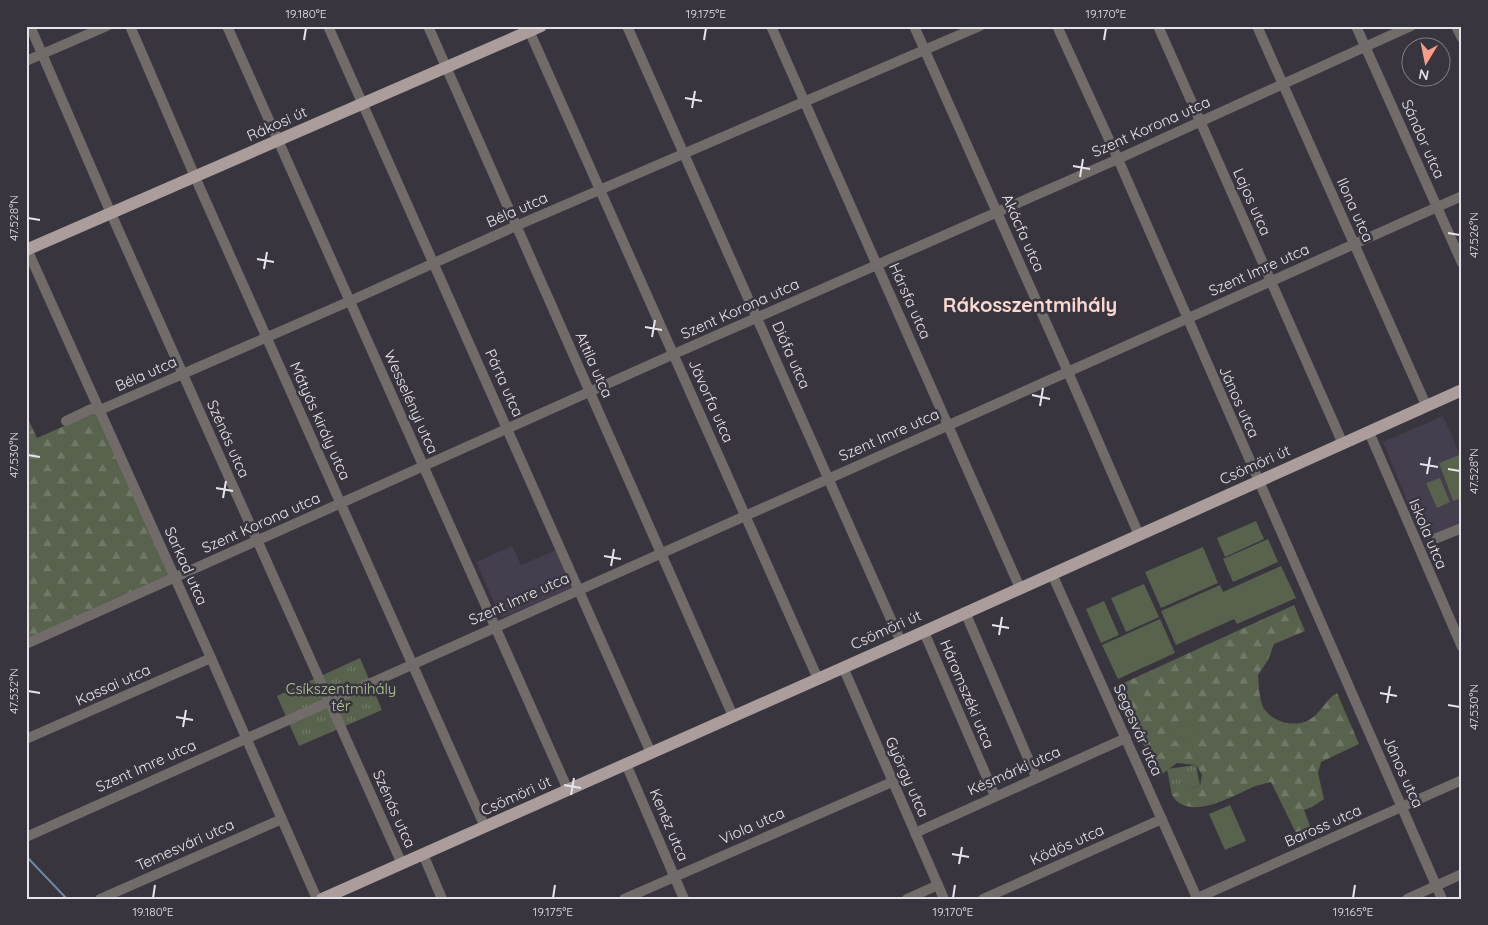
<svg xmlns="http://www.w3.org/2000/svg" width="1488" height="925" viewBox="0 0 1488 925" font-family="Quicksand,sans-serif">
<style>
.built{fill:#443e4e}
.grass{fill:url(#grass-tufts)}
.forest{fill:url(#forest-firs)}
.pitch{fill:#58624d}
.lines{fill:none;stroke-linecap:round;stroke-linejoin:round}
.stream{stroke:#6e89a4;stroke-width:2}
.minor{stroke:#716b6a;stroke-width:10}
.major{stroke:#aa9d9b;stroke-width:12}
.ticks{fill:none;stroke:#e6e4ea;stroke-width:2}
.labels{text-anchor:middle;stroke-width:5;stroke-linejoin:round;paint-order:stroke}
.street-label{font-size:15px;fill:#e6e4ea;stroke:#39353f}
.park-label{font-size:15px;fill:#b1cb92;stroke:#39353f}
.district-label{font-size:20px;font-weight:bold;fill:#fad8d0;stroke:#39353f}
.neatline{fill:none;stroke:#e6e4ea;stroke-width:2}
.ticks-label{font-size:12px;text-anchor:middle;fill:#e6e4ea}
</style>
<defs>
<pattern id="grass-tufts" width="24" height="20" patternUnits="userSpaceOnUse" patternTransform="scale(1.25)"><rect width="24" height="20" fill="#58624d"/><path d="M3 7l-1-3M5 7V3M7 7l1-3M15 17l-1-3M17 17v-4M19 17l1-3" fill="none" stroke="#707867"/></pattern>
<pattern id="forest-firs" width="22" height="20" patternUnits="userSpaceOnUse" patternTransform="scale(1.25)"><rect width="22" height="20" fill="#58624d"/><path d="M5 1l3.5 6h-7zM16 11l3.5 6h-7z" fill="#707867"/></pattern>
</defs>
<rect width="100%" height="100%" fill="#39353f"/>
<g class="built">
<polygon points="1443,416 1462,459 1462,523 1424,542 1383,442"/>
<polygon points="512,546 521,565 556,550 573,587 501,618 476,562"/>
</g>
<g class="grass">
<polygon points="360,658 382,710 299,746 277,696"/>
<polygon points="1196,765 1200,786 1172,795 1167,769"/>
</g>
<g class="forest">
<polygon points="100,410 174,577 26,644 26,415 37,438"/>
<path d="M1294 605 1305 631 1274 644 1268 660 1258 675C1259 685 1259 698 1263 707 1272 723 1298 729 1312 718 1322 711 1326 699 1337 693L1359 744 1321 762 1318 773 1324 799 1312 807 1304 810 1312 831 1298 837 1271 782C1264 784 1257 785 1251 788 1231 797 1188 822 1172 795 1180 789 1191 790 1200 786L1202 775 1196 765 1177 763 1158 777 1117 686Z"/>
</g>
<g class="pitch">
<polygon points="1459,455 1462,462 1462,498 1453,501 1439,463"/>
<polygon points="1440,478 1450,502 1437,508 1426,483"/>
<polygon points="1256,521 1264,539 1225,557 1217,538"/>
<polygon points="1268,539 1278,562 1233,582 1223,559"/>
<polygon points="1203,547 1218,583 1161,608 1145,572"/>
<polygon points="1281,566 1296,598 1237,624 1234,619 1176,645 1161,611 1220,585 1223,592"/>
<polygon points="1144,584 1159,617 1126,632 1111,598"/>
<polygon points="1104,601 1119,635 1101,643 1086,609"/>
<polygon points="1160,619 1175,653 1118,679 1102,645"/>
<polygon points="1194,724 1195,738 1172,741 1170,727"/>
<polygon points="1230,805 1246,841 1225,850 1209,814"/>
</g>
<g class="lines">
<polyline class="stream" points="26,856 67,899"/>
<g class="minor">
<polyline points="30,26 113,218 402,864"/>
<polyline points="130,26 199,186 485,827"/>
<polyline points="227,26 568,790"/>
<polyline points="328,26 651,753"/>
<polyline points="428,26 733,716"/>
<polyline points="527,26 818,679"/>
<polyline points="627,26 901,642"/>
<polyline points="771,26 1020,588"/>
<polyline points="914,26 1068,372 1139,535"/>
<polyline points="1057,26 1118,159 1442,899"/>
<polyline points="1158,26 1343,444"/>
<polyline points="1257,26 1426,405"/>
<polyline points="1356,26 1462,263"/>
<polyline points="1456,26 1462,38"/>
<polyline points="26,61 107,26"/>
<polyline points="26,247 211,658 317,899"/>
<polyline points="66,421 91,409 100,410 350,301 516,226 980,26"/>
<polyline points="1369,432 1462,647"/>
<polyline points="1437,538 1462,528"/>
<polyline points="1052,574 1197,898"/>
<polyline points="965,612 1036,777"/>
<polyline points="924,632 995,796"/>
<polyline points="26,644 674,354 1118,159 1411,26"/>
<polyline points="843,667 944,899"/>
<polyline points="26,739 211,658"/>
<polyline points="626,764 684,899"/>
<polyline points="915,833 1126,738"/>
<path d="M26 837C504 622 983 409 1462 196"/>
<polyline points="423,854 442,899"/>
<polyline points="100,899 282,819"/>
<polyline points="624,899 892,782"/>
<polyline points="907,899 938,885"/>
<polyline points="983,899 1162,819"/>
<polyline points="1195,899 1462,780"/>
<polyline points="1407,899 1462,874"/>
</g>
<g class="major">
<polyline points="26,250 541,26"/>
<polyline points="322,899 901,642 1462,390"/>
</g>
</g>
<path class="ticks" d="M304 40 306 28M704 40 706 28M1104 40 1106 28M685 98 702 101M692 108 695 91M1073 166 1090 169M1080 177 1083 159M28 218 40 220M1448 233 1460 235M257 259 274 262M264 269 267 252M645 327 662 330M652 337 655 320M1032 395 1050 399M1040 406 1043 388M28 455 40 457M1420 464 1438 467M1448 469 1460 471M1427 474 1430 457M216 488 233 491M223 498 226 481M604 556 621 559M611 566 614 549M992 625 1009 628M999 635 1002 617M28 691 40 693M1380 693 1397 696M1387 703 1390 686M1448 705 1460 707M176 717 193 720M183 727 186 710M564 785 581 788M571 795 574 778M952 854 969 857M959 864 962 847M153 898 155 885M553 898 555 885M953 898 955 885M1353 898 1355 885"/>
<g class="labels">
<g class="street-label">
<text transform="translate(277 124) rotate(-24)" y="5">Rákosi út</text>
<text transform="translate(1151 127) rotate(-24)" y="5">Szent Korona utca</text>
<text transform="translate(1423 139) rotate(66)" y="5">Sándor utca</text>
<text transform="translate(1252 202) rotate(66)" y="5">Lajos utca</text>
<text transform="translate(517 210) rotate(-24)" y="5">Béla utca</text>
<text transform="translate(1355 210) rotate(66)" y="5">Ilona utca</text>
<text transform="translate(1023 233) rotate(66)" y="5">Akácfa utca</text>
<text transform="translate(1259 270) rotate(-24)" y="5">Szent Imre utca</text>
<text transform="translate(910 301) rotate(66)" y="5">Hársfa utca</text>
<text transform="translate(740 309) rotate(-24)" y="5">Szent Korona utca</text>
<text transform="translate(791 355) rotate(66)" y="5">Diófa utca</text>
<text transform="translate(594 365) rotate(66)" y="5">Attila utca</text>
<text transform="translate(146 374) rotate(-24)" y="5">Béla utca</text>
<text transform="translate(504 383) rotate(66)" y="5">Párta utca</text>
<text transform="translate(711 401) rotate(66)" y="5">Jávorfa utca</text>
<text transform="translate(411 402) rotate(66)" y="5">Wesselényi utca</text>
<text transform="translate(1239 402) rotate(66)" y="5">János utca</text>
<text transform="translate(320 421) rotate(66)" y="5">Mátyás király utca</text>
<text transform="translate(889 435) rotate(-24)" y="5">Szent Imre utca</text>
<text transform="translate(228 439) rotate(66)" y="5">Szénás utca</text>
<text transform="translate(1255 465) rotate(-24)" y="5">Csömöri út</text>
<text transform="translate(261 523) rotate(-24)" y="5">Szent Korona utca</text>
<text transform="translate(1428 534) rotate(67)" y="5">Iskola utca</text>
<text transform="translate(186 566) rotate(66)" y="5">Sarkad utca</text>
<text transform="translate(519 599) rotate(-24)" y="5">Szent Imre utca</text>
<text transform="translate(886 630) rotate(-24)" y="5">Csömöri út</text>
<text transform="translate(113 685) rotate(-24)" y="5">Kassai utca</text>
<text transform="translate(967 694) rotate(67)" y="5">Háromszéki utca</text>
<text transform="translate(1138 730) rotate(66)" y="5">Segesvár utca</text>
<text transform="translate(146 766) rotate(-24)" y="5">Szent Imre utca</text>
<text transform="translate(1014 771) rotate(-24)" y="5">Késmárki utca</text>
<text transform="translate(1403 772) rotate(66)" y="5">János utca</text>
<text transform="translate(907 777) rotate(66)" y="5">György utca</text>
<text transform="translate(516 796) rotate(-24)" y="5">Csömöri út</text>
<text transform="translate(394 809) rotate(66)" y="5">Szénás utca</text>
<text transform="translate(669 825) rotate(67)" y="5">Kenéz utca</text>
<text transform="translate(752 826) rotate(-24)" y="5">Viola utca</text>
<text transform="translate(1323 826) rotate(-24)" y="5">Baross utca</text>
<text transform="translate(185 845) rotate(-24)" y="5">Temesvári utca</text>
<text transform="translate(1067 845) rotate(-24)" y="5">Ködös utca</text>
</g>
<g class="park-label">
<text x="341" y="694">Csíkszentmihály<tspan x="341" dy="17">tér</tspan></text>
</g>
<g class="district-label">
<text x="1030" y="312">Rákosszentmihály</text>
</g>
</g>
<rect width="1488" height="925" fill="none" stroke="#39353f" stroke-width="55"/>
<g transform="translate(1426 62) rotate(190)"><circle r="24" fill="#39353f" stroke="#7e7b83"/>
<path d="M0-4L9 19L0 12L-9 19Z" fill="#f49d8a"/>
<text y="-8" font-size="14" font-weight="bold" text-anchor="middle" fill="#e6e4ea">N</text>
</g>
<rect x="28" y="28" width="1432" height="870" class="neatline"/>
<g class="ticks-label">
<text x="306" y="18">19.180°E</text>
<text x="706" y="18">19.175°E</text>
<text x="1106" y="18">19.170°E</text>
<text transform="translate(14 218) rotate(-90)" y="4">47.528°N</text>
<text transform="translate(1474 235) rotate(-90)" y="4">47.526°N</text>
<text transform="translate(14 455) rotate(-90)" y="4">47.530°N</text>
<text transform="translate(1474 471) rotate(-90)" y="4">47.528°N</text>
<text transform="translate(14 691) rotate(-90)" y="4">47.532°N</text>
<text transform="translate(1474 707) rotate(-90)" y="4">47.530°N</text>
<text x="153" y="916">19.180°E</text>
<text x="553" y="916">19.175°E</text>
<text x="953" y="916">19.170°E</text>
<text x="1353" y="916">19.165°E</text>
</g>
</svg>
